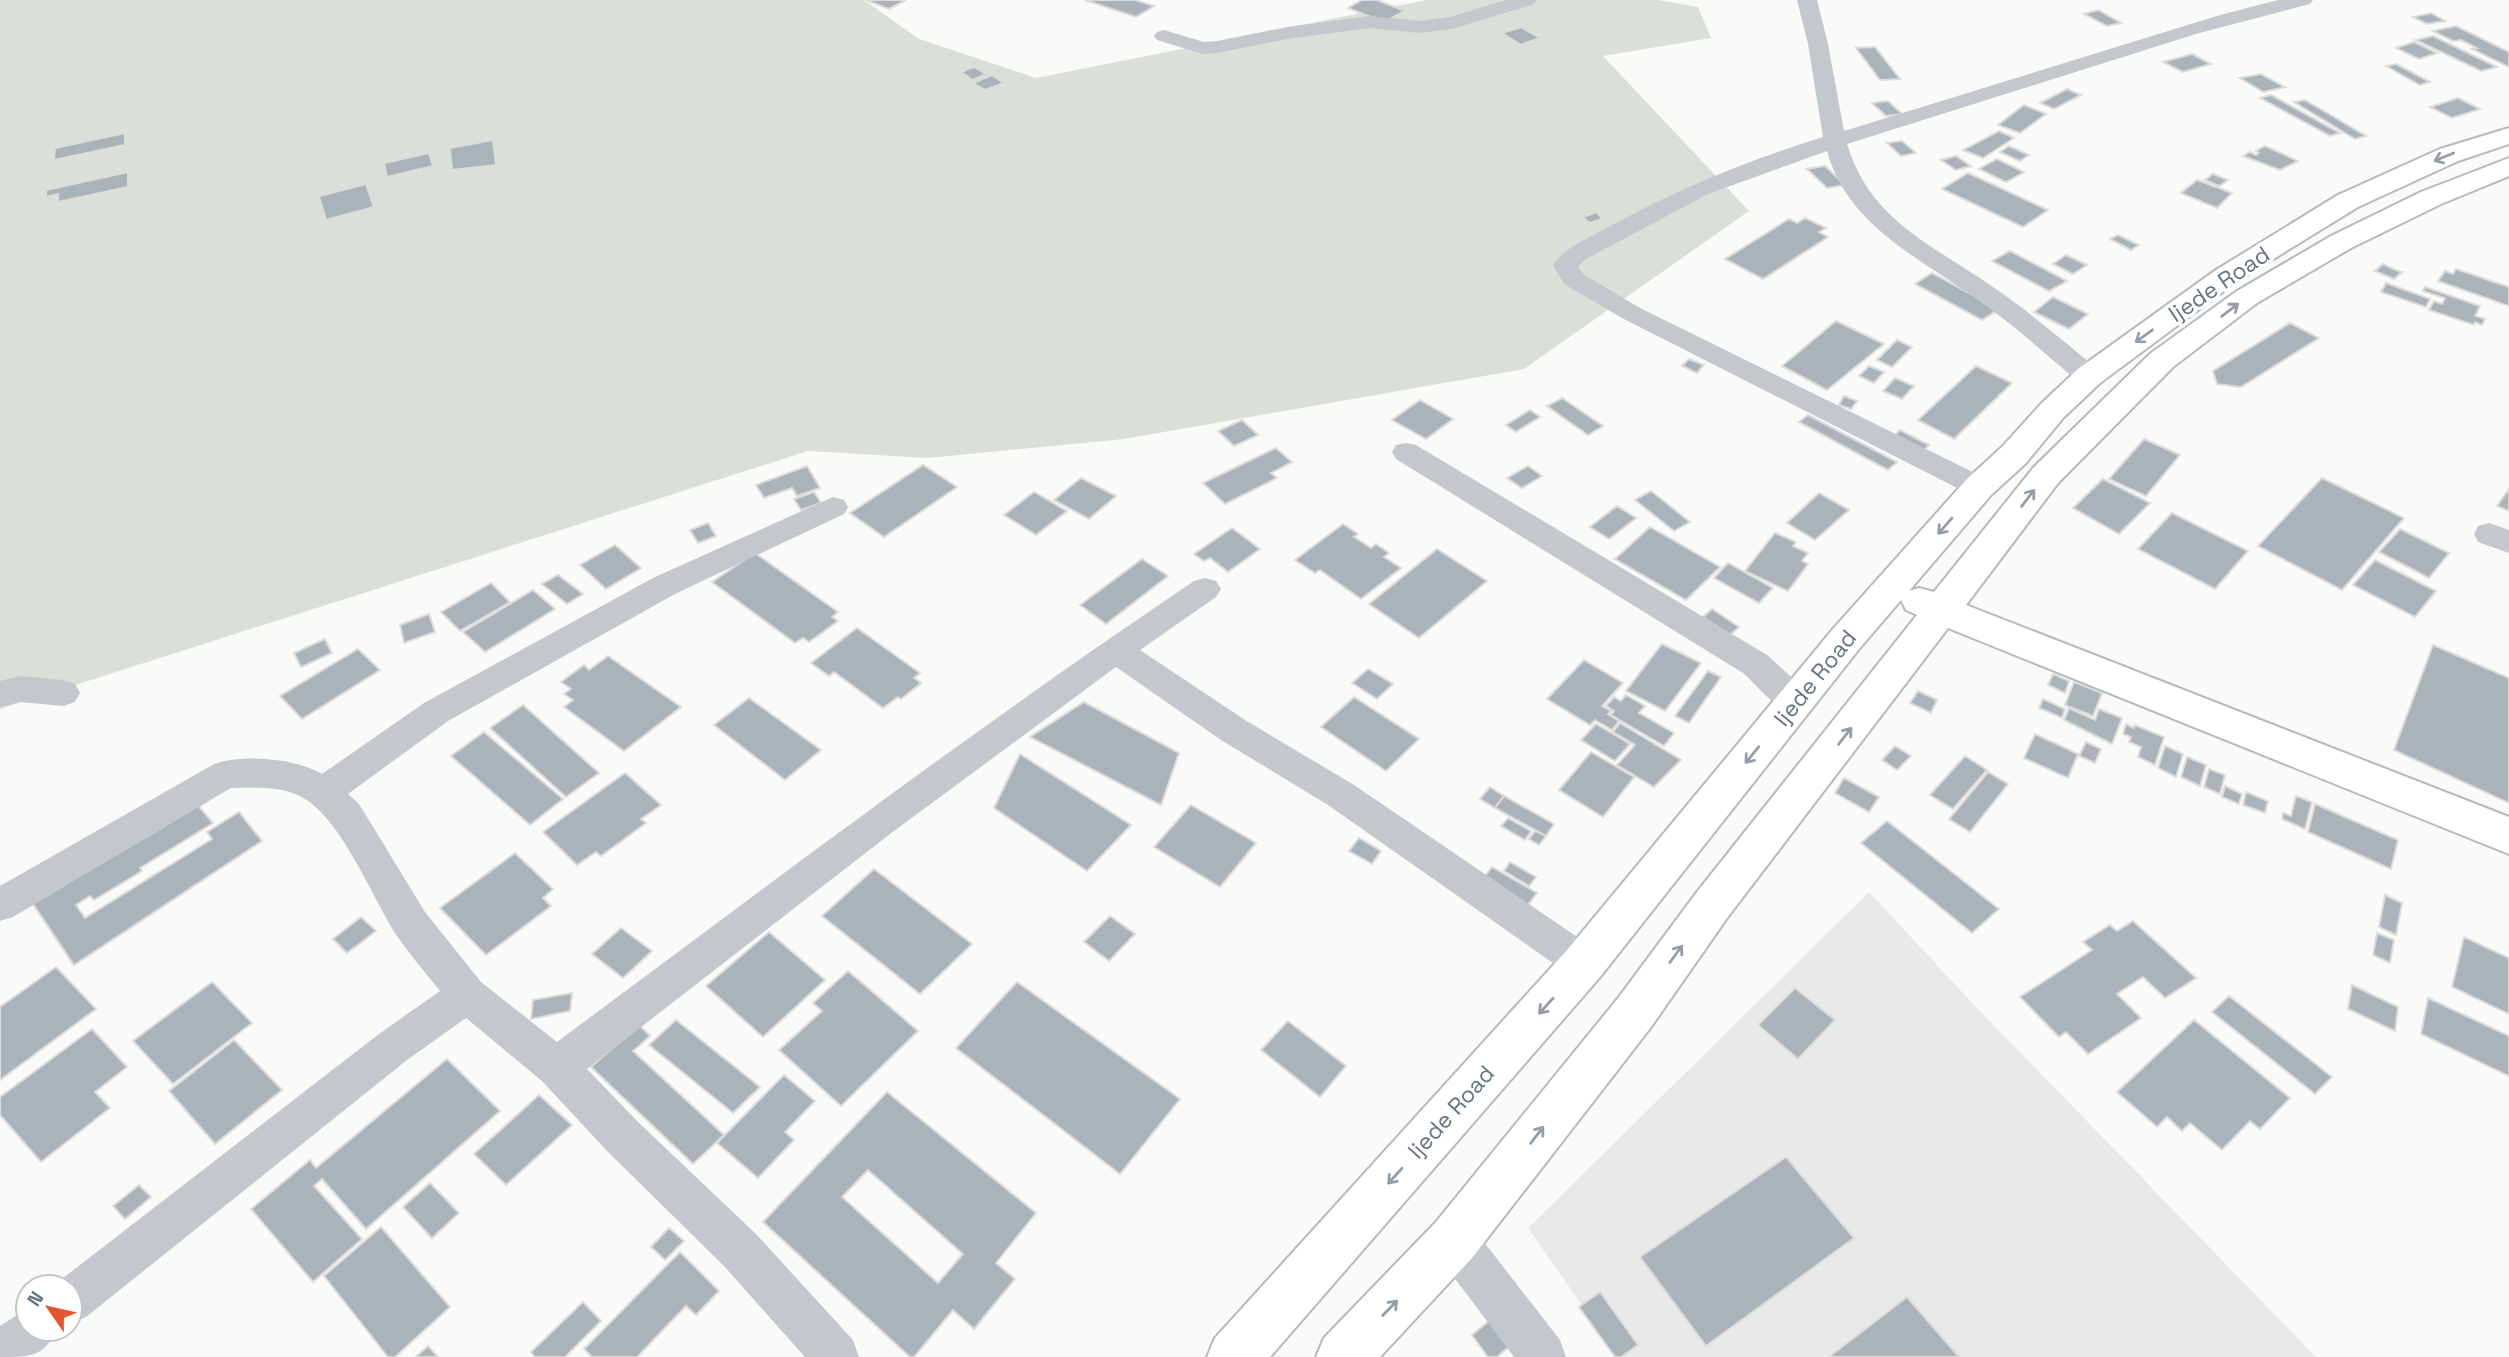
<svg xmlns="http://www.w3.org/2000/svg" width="2509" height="1357" viewBox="0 0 2509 1357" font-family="'Space Grotesk',sans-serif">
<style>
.built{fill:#e8e9e9}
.green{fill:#dadfd7}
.building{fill:#aab3b9;stroke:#dcdcda;stroke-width:2;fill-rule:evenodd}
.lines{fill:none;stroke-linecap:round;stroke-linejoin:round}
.major-casing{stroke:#b5babe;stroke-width:4}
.minor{fill:#c3c8cc;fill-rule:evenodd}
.major{fill:#fff;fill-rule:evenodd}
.oneway{stroke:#939fa8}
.labels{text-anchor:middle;stroke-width:7;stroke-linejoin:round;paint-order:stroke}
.street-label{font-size:23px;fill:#657683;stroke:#fff}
</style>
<rect width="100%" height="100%" fill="#fafaf8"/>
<polygon class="built" points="1869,892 1977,1008 2316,1357 1618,1357 1528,1228"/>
<polygon class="green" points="0,0 864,0 919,39 1036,78 1427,0 1658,0 1698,7 1711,38 1603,56 1749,211 1524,369 1124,439 928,458 808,451 0,709"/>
<g class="building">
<polygon points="866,0 906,0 889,9"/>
<polygon points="1085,0 1135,0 1154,6 1136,17"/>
<polygon points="1362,0 1377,0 1405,11 1384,22 1348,8"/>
<polygon points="2098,10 2121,23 2107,26 2084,14"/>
<polygon points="2431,13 2445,21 2427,24 2413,17"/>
<polygon points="2456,26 2509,52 2509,67 2472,49 2477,48 2461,40 2453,41 2433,31"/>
<polygon points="1521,27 1540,38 1521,45 1502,33"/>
<polygon points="2433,36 2497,67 2481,71 2416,40"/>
<polygon points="2414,42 2437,53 2419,59 2396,48"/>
<polygon points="1875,47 1900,79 1880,80 1856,48"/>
<polygon points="2192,54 2211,64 2183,72 2163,62"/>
<polygon points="2396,64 2430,82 2420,85 2386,66"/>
<polygon points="974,67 986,74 973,80 961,72"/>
<polygon points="2261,74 2285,87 2263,92 2240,78"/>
<polygon points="992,75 1004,83 985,90 973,83"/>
<polygon points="2067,89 2081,95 2054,109 2040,103"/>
<polygon points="2271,95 2340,133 2330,136 2260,98"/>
<polygon points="2458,98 2480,109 2452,118 2430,107"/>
<polygon points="2305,100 2366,136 2355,139 2294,102"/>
<polygon points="1888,101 1902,114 1886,116 1872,103"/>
<polygon points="2024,105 2046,114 2020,133 1998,125"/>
<polygon points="1999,131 2014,138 1983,158 1963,150"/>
<polygon points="125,133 125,145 54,160 55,148"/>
<polygon points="493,140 496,165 452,170 450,148"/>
<polygon points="1902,141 1916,153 1901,156 1887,143"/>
<polygon points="2009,146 2029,155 2020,161 2000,152"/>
<polygon points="2265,146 2298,161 2280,170 2243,156 2250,152 2256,155 2259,153 2256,151"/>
<polygon points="429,153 433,166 387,177 384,163"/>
<polygon points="1956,156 1971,166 1956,170 1941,160"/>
<polygon points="1997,159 2024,172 2006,182 1979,169"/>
<polygon points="1825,166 1845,185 1827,188 1807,169"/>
<polygon points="128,172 128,187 58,202 58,194 46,197 46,190"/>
<polygon points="1968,173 2048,210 2023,227 1942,189"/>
<polygon points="2213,174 2228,180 2219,186 2205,180"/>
<polygon points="2197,180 2232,193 2217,208 2181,193"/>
<polygon points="366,184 374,207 326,220 319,196"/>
<polygon points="1597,212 1602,219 1590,223 1582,217"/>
<polygon points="1805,218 1826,228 1819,232 1828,237 1763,279 1725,259 1789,219 1797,223"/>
<polygon points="2118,235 2139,245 2131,250 2110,239"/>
<polygon points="2010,251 2067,281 2049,291 1992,261"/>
<polygon points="2066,255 2087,265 2073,274 2053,264"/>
<polygon points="2383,264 2398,271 2402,272 2394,279 2375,271"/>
<polygon points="2456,269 2509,287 2509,306 2438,281 2445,271 2453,274"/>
<polygon points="1932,273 1999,309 1982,320 1915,284"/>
<polygon points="2386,283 2430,299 2426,307 2381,292"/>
<polygon points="2425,287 2480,306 2475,316 2485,319 2482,325 2475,322 2474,325 2429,310 2434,301 2442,304 2445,298 2423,291"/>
<polygon points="2053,297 2088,314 2069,329 2034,312"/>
<polygon points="1836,321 1884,344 1827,390 1782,366"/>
<polygon points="2290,323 2319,338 2241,387 2217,384 2213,371"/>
<polygon points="1897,340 1912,347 1892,367 1877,360"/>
<polygon points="1689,359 1704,365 1697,373 1682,366"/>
<polygon points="1869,366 1884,372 1874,383 1859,376"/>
<polygon points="1976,366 2012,383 1954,439 1918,420"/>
<polygon points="1895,378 1914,386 1902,399 1883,391"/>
<polygon points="1844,396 1857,401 1851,409 1839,405"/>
<polygon points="1562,398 1603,426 1588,435 1547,406"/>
<polygon points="1420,400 1453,419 1426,439 1392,420"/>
<polygon points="1530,410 1540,417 1516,432 1506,425"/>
<polygon points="1808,415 1897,462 1888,470 1799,422"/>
<polygon points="1242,420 1258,435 1234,446 1218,431"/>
<polygon points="1900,430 1929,445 1923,451 1894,436"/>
<polygon points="2144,439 2180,455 2146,496 2109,479"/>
<polygon points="1276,448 1292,462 1271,473 1277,478 1225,504 1203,483"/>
<polygon points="923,465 957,487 884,537 850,513"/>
<polygon points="807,466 820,488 797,496 792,488 764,498 756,485"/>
<polygon points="1528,466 1542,476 1522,488 1507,478"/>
<polygon points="1081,478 1116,496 1089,519 1054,500"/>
<polygon points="2322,478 2404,518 2342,590 2258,546"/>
<polygon points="2103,479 2150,503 2119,534 2073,508"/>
<polygon points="2509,489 2509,511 2497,506"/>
<polygon points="1651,491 1690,522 1674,531 1635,500"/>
<polygon points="814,492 821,503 801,510 794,499"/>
<polygon points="1034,492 1067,511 1036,535 1004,515"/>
<polygon points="1819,493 1849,510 1815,540 1787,523"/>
<polygon points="1617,506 1636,518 1609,539 1590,527"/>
<polygon points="2172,513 2248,551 2215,589 2138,549"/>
<polygon points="708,523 716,536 698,543 690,530"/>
<polygon points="1343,524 1358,534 1354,537 1371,548 1376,544 1389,553 1384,557 1401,568 1361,599 1320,570 1315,573 1295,560"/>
<polygon points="1650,527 1720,567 1686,600 1615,559"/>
<polygon points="1232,528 1260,549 1228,572 1210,558 1204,561 1194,554"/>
<polygon points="2400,529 2449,553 2429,578 2379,552"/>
<polygon points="1775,533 1796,542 1793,546 1808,553 1802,561 1808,564 1788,591 1745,571"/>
<polygon points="615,545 641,568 606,589 580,565"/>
<polygon points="1437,549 1487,581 1419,638 1369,604"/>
<polygon points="755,553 838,612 832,617 838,621 809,642 803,638 795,643 712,582"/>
<polygon points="1142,559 1168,576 1106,624 1080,605"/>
<polygon points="2375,560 2436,591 2415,617 2353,585"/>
<polygon points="1728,563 1773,588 1759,603 1714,578"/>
<polygon points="558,575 583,594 567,604 542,584"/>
<polygon points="491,583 510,602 460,631 441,612"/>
<polygon points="533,590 555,609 485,652 463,632"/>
<polygon points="1712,609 1739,627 1730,635 1703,617"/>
<polygon points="429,614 435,632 404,643 400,625"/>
<polygon points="857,628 920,673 914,678 921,683 901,699 898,697 883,708 834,672 829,676 811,663"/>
<polygon points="325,639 332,653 301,667 294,653"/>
<polygon points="1662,644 1701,663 1665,711 1626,691"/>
<polygon points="2433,645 2509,678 2509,803 2394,750"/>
<polygon points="358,649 380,670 302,719 280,696"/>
<polygon points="608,656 681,707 624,751 564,707 573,700 564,694 571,689 561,682 584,665 589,670"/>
<polygon points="1584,660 1623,683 1602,706 1611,711 1608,714 1619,721 1612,730 1595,720 1590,725 1547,699"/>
<polygon points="1368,669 1393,684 1377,699 1352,683"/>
<polygon points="1708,671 1721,677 1689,723 1675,716"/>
<polygon points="2053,674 2069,681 2065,693 2048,685"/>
<polygon points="2074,682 2102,693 2093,716 2065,705"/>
<polygon points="1918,691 1937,700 1931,713 1910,703"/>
<polygon points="1626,695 1645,706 1639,713 1674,733 1664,746 1611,715 1614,711 1606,706 1614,697 1621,701"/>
<polygon points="1354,697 1419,739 1386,771 1321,727"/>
<polygon points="749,698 821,750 785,780 714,725"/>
<polygon points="2043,699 2065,709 2062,718 2039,708"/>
<polygon points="1084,702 1179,753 1161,805 1030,737"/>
<polygon points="523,705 599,773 566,797 490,728"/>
<polygon points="2069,708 2095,720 2099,709 2122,718 2112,744 2064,720"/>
<polygon points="1620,723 1681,760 1654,787 1617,765 1635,745 1613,732"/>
<polygon points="1596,724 1630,744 1615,761 1581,740"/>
<polygon points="2126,724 2134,728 2135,725 2164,737 2155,765 2138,757 2141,747 2129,742 2131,737 2123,734"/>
<polygon points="484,732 563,799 530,825 451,756"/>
<polygon points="2035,734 2078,754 2068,778 2024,758"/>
<polygon points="2086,742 2101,749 2095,763 2079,756"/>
<polygon points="1895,746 1911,756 1897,770 1882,760"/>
<polygon points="2165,746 2183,754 2176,777 2158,768"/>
<polygon points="1591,752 1634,777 1603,817 1559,790"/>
<polygon points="1020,754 1131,825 1087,871 994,808"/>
<polygon points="1965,756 1987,770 1953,809 1930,795"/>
<polygon points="2187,757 2206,765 2200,786 2181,777"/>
<polygon points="2209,769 2225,775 2220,794 2204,787"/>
<polygon points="1988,772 2008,784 1970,832 1949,819"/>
<polygon points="625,773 661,805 641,819 646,823 601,856 596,852 577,865 543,832"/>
<polygon points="1844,778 1879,797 1869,812 1835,793"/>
<polygon points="2225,786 2242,794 2239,804 2222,797"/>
<polygon points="1490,787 1504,796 1495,808 1480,799"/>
<polygon points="2246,792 2268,801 2265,813 2243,805"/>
<polygon points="1504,796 1554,824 1546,836 1495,808"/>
<polygon points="2296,796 2312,802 2305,829 2282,819 2283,813 2291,816"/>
<polygon points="197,804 213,823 140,868 142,871 94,900 90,896 76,905 85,918 212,839 207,832 239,812 262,841 74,965 33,904"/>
<polygon points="2315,804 2398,840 2391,869 2308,832"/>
<polygon points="1191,805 1256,843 1220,887 1154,847"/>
<polygon points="1508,818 1531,831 1525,840 1501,826"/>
<polygon points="1887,821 1999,909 1972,933 1861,843"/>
<polygon points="1535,831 1546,836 1539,845 1529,839"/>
<polygon points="1359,838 1381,851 1372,864 1349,851"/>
<polygon points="515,853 553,889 543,898 551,906 486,955 440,908"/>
<polygon points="1510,862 1536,877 1529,886 1504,871"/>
<polygon points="1492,867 1537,893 1527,906 1483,879"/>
<polygon points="874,869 972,944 920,994 822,916"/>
<polygon points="2385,895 2402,903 2396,935 2379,927"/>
<polygon points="1110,916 1135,934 1109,961 1084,942"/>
<polygon points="361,917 376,931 347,953 333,939"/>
<polygon points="2133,921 2196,978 2165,998 2143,977 2117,994 2141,1018 2088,1054 2066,1032 2059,1037 2020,997 2092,950 2083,942 2110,925 2117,931"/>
<polygon points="621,928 652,951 623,978 592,954"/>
<polygon points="769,932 825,980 763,1037 706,986"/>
<polygon points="2377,933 2394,940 2390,963 2373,955"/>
<polygon points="2464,937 2509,958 2509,1014 2452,987"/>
<polygon points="56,967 96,1009 0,1080 0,1007"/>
<polygon points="848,971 918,1031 841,1106 779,1050 822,1011 813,1003"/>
<polygon points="212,982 252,1023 173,1084 133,1041"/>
<polygon points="1017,982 1180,1099 1120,1174 956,1048"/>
<polygon points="2352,985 2398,1007 2395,1031 2348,1009"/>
<polygon points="1795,988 1835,1020 1798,1059 1758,1025"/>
<polygon points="572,993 570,1011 531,1019 533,1000"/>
<polygon points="2229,996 2332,1077 2315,1094 2212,1012"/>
<polygon points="2428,998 2509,1036 2509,1076 2421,1034"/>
<polygon points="676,1020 760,1087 733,1113 649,1045"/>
<polygon points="2194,1020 2290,1098 2260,1129 2250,1121 2222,1150 2190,1123 2182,1131 2167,1117 2157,1127 2117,1092"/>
<polygon points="1288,1021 1346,1066 1320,1097 1261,1050"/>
<polygon points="639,1025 650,1036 633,1051 724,1135 693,1164 591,1067"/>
<polygon points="92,1029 127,1067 95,1092 110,1108 41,1162 0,1115 0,1097"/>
<polygon points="234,1040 282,1090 215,1144 169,1091"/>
<polygon points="447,1059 500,1111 366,1229 322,1179 314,1186 362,1239 313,1282 251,1209 310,1160 316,1168"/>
<polygon points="784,1075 815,1101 785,1132 794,1140 758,1178 717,1143"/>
<path d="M887 1092 1036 1213 996 1263 1015 1279 974 1329 953 1310 914 1357H910L763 1222ZM868 1170 963 1254 938 1283 842 1197Z"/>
<polygon points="539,1095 572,1125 506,1185 474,1154"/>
<polygon points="1786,1157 1854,1238 1706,1346 1640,1257"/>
<polygon points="430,1183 459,1213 432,1238 403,1207"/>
<polygon points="139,1185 151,1197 125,1219 113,1206"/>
<polygon points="381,1227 450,1307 395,1357 388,1357 324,1276"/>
<polygon points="669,1228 684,1241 665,1260 651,1247"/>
<polygon points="680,1252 719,1291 696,1315 686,1306 637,1357 592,1357 584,1349"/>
<polygon points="1600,1292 1638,1345 1621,1357 1615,1357 1579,1307"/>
<polygon points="1907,1297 1959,1357 1829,1357"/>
<polygon points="583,1302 601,1321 565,1357 535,1357 531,1352"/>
<polygon points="1494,1317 1514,1342 1497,1357 1488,1357 1472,1335"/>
<polygon points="428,1346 438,1357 416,1357"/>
</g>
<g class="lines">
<defs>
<polygon id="major" points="2509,128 2509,144 2458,161 2358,207 2236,282 2100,383 2063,418 2026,463 1991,495 1909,591 1919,588 1934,592 2034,467 2151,353 2237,291 2331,236 2421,192 2509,158 2509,176 2441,204 2351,248 2257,303 2173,367 2058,483 1966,605 2509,817 2509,854 1948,628 1727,918 1651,1027 1472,1258 1380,1357 1316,1357 1324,1338 1436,1222 1619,997 1697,892 1917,615 1906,610 1901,600 1859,649 1600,977 1270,1357 1207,1357 1215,1338 1568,949 1833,629 1967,479 2002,447 2041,404 2078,369 2216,270 2338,195 2440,149"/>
</defs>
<use href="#major" class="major-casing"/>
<g class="minor">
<polygon points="1506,0 1537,0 1534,4 1452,29 1420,33 1370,28 1287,39 1217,53 1203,54 1157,40 1154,36 1157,32 1164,30 1204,42 1217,41 1287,27 1370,16 1420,21 1450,17"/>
<path d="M1797 0H1817L1828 44 1844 131 2220 15 2278 0H2313L2310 4 2196 34 1847 144C1871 222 1932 244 1993 287 2030 312 2064 342 2099 370L2103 376 2099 382 2089 385 2079 382C2045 354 2012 323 1975 298 1917 256 1848 226 1827 151L1708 194 1586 259 1578 266 1583 274 1640 308 1989 480 1994 487 1989 494 1979 497 1969 494 1622 318 1564 284 1553 265C1565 247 1587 239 1605 229 1675 190 1747 161 1823 137L1808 44Z"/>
<path d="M1406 443 1416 445 1767 655 1808 692 1813 701 1808 710C1781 719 1762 690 1743 673L1396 459 1392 452 1396 445Z"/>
<path d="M833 497 844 500 848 507 844 514 675 594 448 721 348 794 359 804 425 912 481 982 557 1042C768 885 977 727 1194 581L1205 578 1216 581 1221 589 1216 597 1140 650 1245 720 1354 785 1598 951 1603 963 1598 975 1584 980 1570 975 1328 805 1221 740 1116 667 890 834 587 1069 637 1121 756 1234 853 1340 859 1357H805L724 1266 607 1151 542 1081 466 1018 407 1060 86 1317 70 1324V1287H53L54 1285 379 1034 440 991C426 973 410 955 397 936 372 898 338 809 295 794 276 786 252 788 231 788L13 917 0 921V886L214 764C244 754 294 758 322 774L424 703 653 578Z"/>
<polygon points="2489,523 2509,530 2509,553 2478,542 2474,534 2478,526"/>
<polygon points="20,676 63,680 75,684 80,693 75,702 63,706 20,702 0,707 0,681"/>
<polygon points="1454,1218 1470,1224 1560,1340 1566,1357 1514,1357 1438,1256 1432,1240 1438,1224"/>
<path d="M28 1308V1329H57C44 1357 31 1357 0 1357V1326Z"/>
</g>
<use href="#major" class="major"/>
</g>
<defs><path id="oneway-shaft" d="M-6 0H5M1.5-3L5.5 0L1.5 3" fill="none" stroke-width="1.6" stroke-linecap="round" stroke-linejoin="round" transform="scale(1.75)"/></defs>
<g class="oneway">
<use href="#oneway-shaft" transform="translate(2444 157) rotate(158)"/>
<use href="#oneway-shaft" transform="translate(2230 310) rotate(-37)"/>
<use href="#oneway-shaft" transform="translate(2144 336) rotate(144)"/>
<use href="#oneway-shaft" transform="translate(2028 498) rotate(-53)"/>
<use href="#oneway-shaft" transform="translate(1945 526) rotate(131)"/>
<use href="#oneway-shaft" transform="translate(1845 736) rotate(-52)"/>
<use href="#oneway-shaft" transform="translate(1752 755) rotate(129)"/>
<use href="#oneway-shaft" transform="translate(1676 954) rotate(-54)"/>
<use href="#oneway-shaft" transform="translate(1546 1006) rotate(132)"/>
<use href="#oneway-shaft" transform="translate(1537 1135) rotate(-52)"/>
<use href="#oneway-shaft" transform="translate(1395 1176) rotate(132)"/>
<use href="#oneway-shaft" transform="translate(1390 1308) rotate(-46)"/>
</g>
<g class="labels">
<g class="street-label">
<text transform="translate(2219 284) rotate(-34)" y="8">Ijede Road</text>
<text transform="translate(1815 678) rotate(-51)" y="8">Ijede Road</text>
<text transform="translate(1451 1112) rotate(-48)" y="8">Ijede Road</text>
</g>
</g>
<g transform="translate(49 1308) rotate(304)"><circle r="33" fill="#ffffff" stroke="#c1c8cd" stroke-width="2"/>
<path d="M0-5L12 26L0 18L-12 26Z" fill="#e4572e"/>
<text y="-10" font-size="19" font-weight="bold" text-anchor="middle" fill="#657683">N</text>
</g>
</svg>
